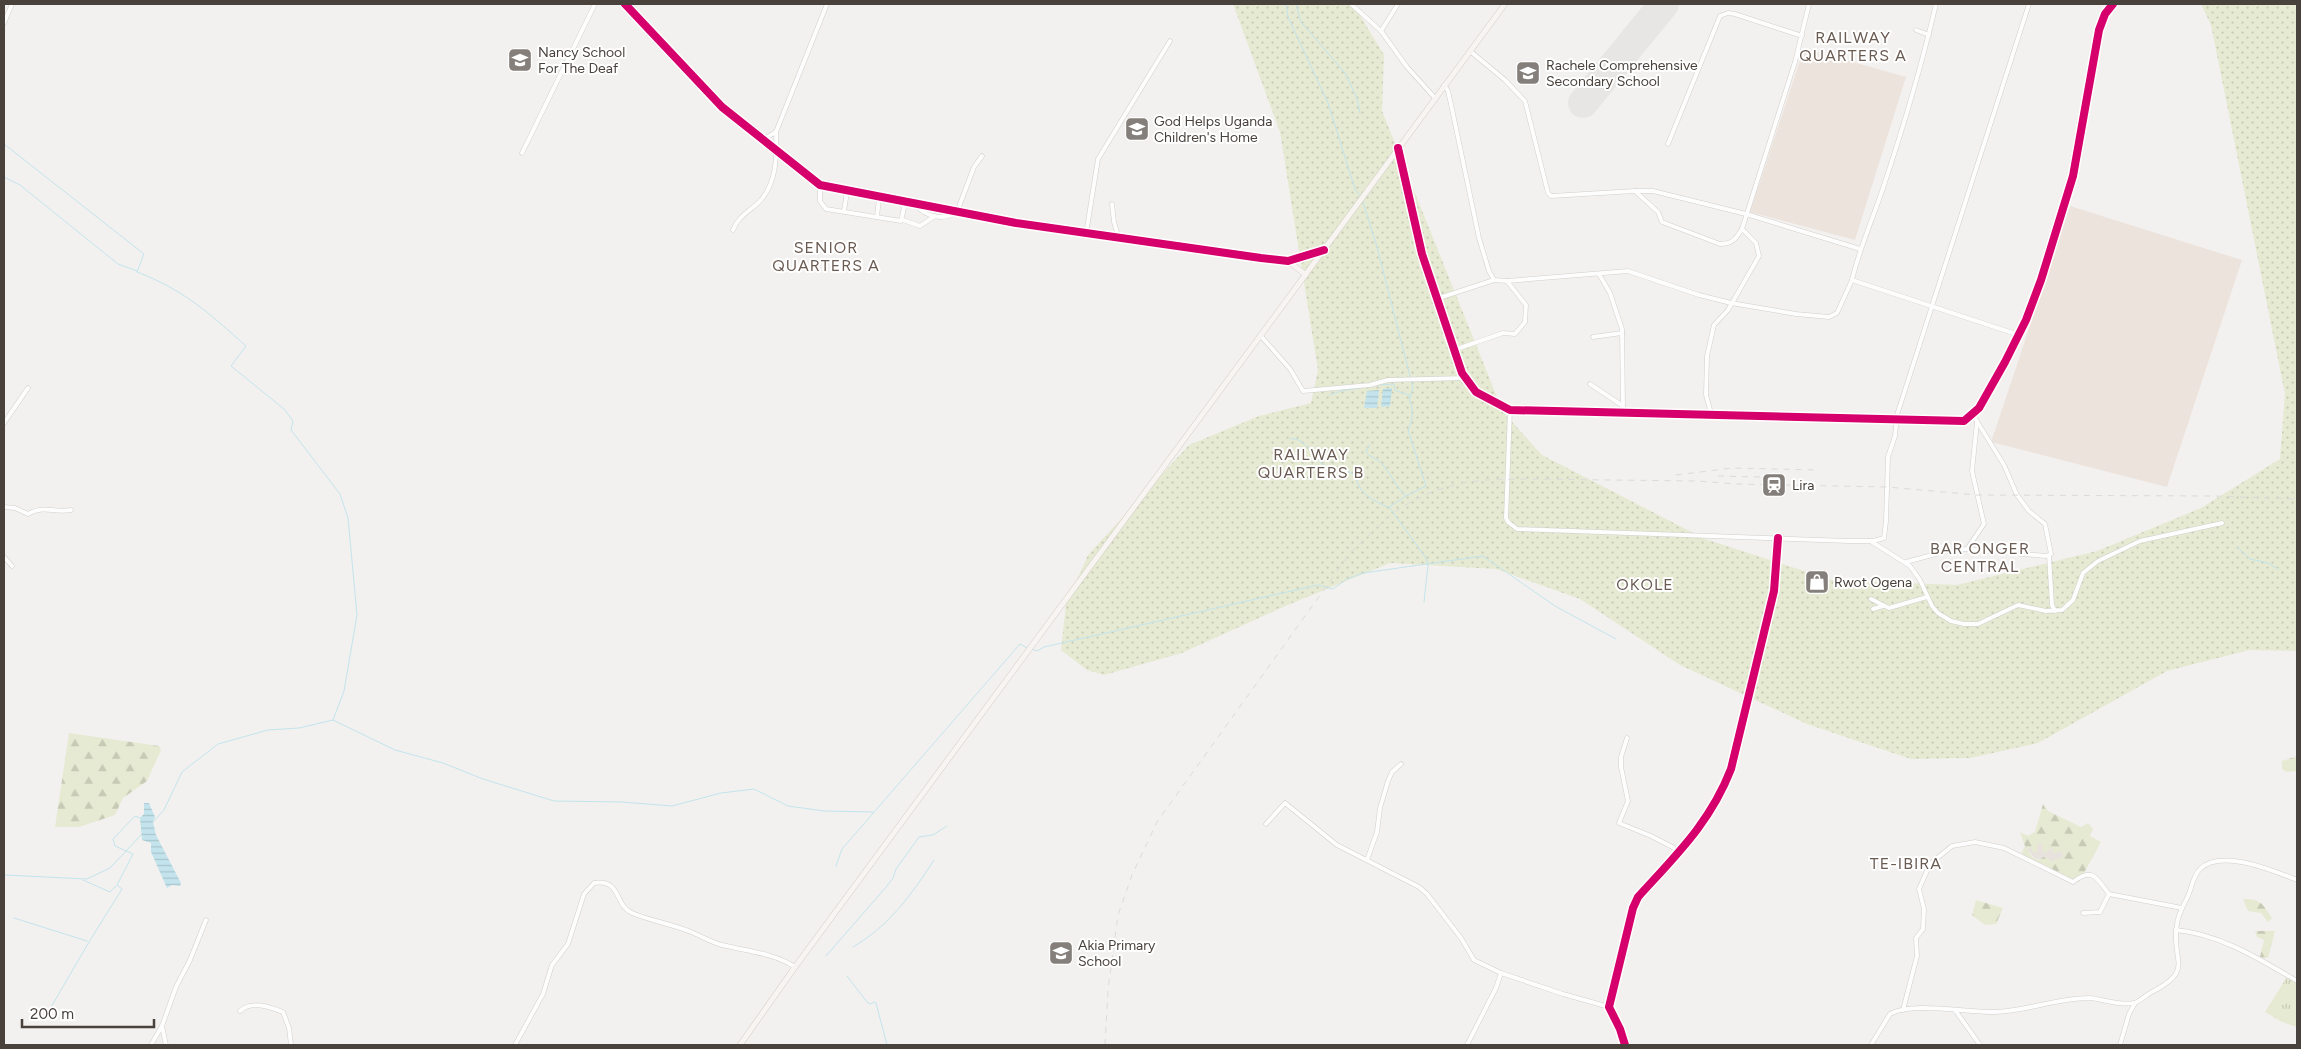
<svg xmlns="http://www.w3.org/2000/svg" width="2301" height="1049" viewBox="0 0 2301 1049" font-family="Figtree,sans-serif">
<style>
.residential{fill:#e7e2dd}
.commercial{fill:#ede3dd}
.grass{fill:url(#grass-tufts)}
.forest{fill:url(#forest-firs);fill-rule:evenodd}
.park{fill:url(#park-dots)}
.water{fill:url(#water-rules)}
.lines{fill:none;stroke-linecap:round;stroke-linejoin:round}
.stream{stroke:#c3e4ed;stroke-width:1}
.runway{stroke:#e7e6e5;stroke-width:30}
.street-casing{stroke:#d1cfcc;stroke-width:5}
.secondary-casing{stroke:#d3cec7;stroke-width:6}
.street{stroke:#fdfdfd;stroke-width:4}
.secondary{stroke:#f7f4f2;stroke-width:5}
.rail{stroke:#dbdbdb;stroke-width:1;stroke-dasharray:6 6;stroke-linecap:butt}
.cycleway-casing{stroke:#fff;stroke-width:11}
.cycleway{stroke:#d6006c;stroke-width:8}
.labels{text-anchor:middle;stroke-width:4;stroke-linejoin:round;paint-order:stroke}
.poi-label{font-size:14px;fill:#49413b;stroke:#fff;text-anchor:start}
.quarter-label{font-size:16px;letter-spacing:1px;fill:#6b5c53;stroke:#fff}
</style>
<defs>
<pattern id="grass-tufts" width="24" height="20" patternUnits="userSpaceOnUse" patternTransform="scale(1.25)"><rect width="24" height="20" fill="#e6ead2"/><path d="M3 7l-1-3M5 7V3M7 7l1-3M15 17l-1-3M17 17v-4M19 17l1-3" fill="none" stroke="#c7cab5"/></pattern>
<pattern id="forest-firs" width="22" height="20" patternUnits="userSpaceOnUse" patternTransform="scale(1.25)"><rect width="22" height="20" fill="#e6ead2"/><path d="M5 1l3.5 6h-7zM16 11l3.5 6h-7z" fill="#c7cab5"/></pattern>
<pattern id="park-dots" width="8" height="8" patternUnits="userSpaceOnUse" patternTransform="scale(1.25)"><rect width="8" height="8" fill="#e6ead2"/><path d="M2 2h.1M6 6h.1" fill="none" stroke="#c7cab5" stroke-width="1.8" stroke-linecap="round"/></pattern>
<pattern id="water-rules" width="6" height="5" patternUnits="userSpaceOnUse" patternTransform="scale(1.25)"><rect width="6" height="5" fill="#c3e4ed"/><path d="M0 2.5h6" fill="none" stroke="#a9c5cc"/></pattern>
</defs>
<rect width="100%" height="100%" fill="#f3f1ef"/>
<polygon class="residential" points="2037,843 2042,843 2045,853 2049,848 2063,851 2063,857 2050,862 2034,858 2027,849"/>
<g class="commercial">
<polygon points="1804,48 1906,77 1855,240 1750,212"/>
<polygon points="2070,206 2242,260 2167,487 1991,442"/>
</g>
<polygon class="grass" points="2287,977 2297,983 2297,1027 2282,1022 2265,1012"/>
<g class="forest">
<polygon points="69,733 159,746 161,750 147,781 123,798 115,815 79,827 55,827"/>
<polygon points="2297,756 2297,771 2286,772 2282,769 2282,761"/>
<path d="M2043 804 2048 811 2081 827 2088 823 2093 829 2090 836 2101 842 2079 882 2021 854 2025 846 2020 832 2028 836 2035 832ZM2038 843 2042 844 2043 854 2052 848 2053 853 2062 851 2063 857 2050 862 2049 858 2043 857 2040 860 2033 858 2027 849 2032 847V852H2037Z"/>
<path d="M2243 899C2261 899 2262 903 2272 918L2268 922 2261 913 2248 911Z"/>
<polygon points="1976,900 2003,908 1996,924 1985,925 1972,915"/>
<polygon points="2255,931 2275,931 2268,958 2260,957 2264,940 2257,937"/>
</g>
<polygon class="park" points="1233,4 1353,4 1384,55 1382,111 1503,412 1542,455 1705,539 1832,580 1957,585 2097,551 2201,508 2280,459 2285,394 2211,25 2201,4 2297,4 2297,651 2249,650 2167,671 2038,743 1970,758 1911,759 1807,724 1680,665 1580,599 1496,569 1390,563 1283,607 1182,653 1104,675 1087,670 1061,650 1066,604 1088,555 1189,445 1259,416 1311,403 1318,370 1280,132"/>
<g class="water">
<polygon points="1392,388 1390,406 1381,407 1383,389"/>
<polygon points="1379,390 1377,408 1364,408 1367,391"/>
<polygon points="144,803 149,803 155,817 153,822 156,835 181,883 180,886 172,885 167,888 151,852 151,843 142,840 140,818 144,814"/>
</g>
<g class="lines">
<g class="stream">
<polyline points="1286,4 1288,17 1328,103 1355,189 1360,196"/>
<polyline points="1296,4 1301,22 1345,73 1357,98 1360,113"/>
<path d="M4 144 144 254 137 272C184 290 209 313 246 346L231 366 284 409 293 421 291 430 340 494 348 518 357 615 344 691 333 720"/>
<polyline points="4,177 20,185 118,264 137,271"/>
<polyline points="1363,202 1377,247 1413,388 1409,399 1412,407 1412,420 1408,430 1426,486 1406,496 1389,507 1426,558 1428,565 1424,602"/>
<polyline points="1377,385 1394,384 1395,390 1411,396"/>
<polyline points="1330,395 1341,391 1360,388"/>
<path d="M1290 439C1305 436 1313 458 1324 465 1333 471 1340 472 1350 472 1357 477 1356 482 1361 489 1367 498 1379 503 1388 507"/>
<path d="M1369 445 1366 452C1370 458 1377 458 1381 463 1391 473 1395 486 1405 495"/>
<polyline points="2237,547 2250,559 2268,563 2278,569"/>
<polyline points="1031,649 1037,651 1044,647 1318,585 1333,589 1347,579 1363,573 1483,556 1555,606 1616,639"/>
<polyline points="152,823 164,810 182,772 218,744 268,730 299,728 333,720 395,750 443,763 483,779 554,801 622,802 672,806 721,793 754,789 788,806 824,811 873,812"/>
<polyline points="836,866 842,849 1020,644 1027,648"/>
<polyline points="4,875 87,879 110,868 141,835"/>
<polyline points="83,880 110,892 116,886"/>
<polyline points="14,918 87,941"/>
<path d="M853 947C889 926 912 894 934 860"/>
<polyline points="826,956 887,886 893,878 896,869 919,837 933,835 947,826"/>
<polyline points="847,976 867,1002 870,1004 874,1002 876,1003 887,1045"/>
<polyline points="47,1014 89,942 122,889 117,885 133,854 115,846 113,839 135,816 140,818"/>
</g>
<polyline class="runway" points="1583,103 1664,4"/>
<defs>
<g id="street">
<polyline points="1351,4 1381,31 1407,67 1435,98"/>
<path d="M1936 4C1921 68 1902 132 1881 194 1871 223 1859 250 1852 280L2019 335"/>
<polyline points="4,23 12,4"/>
<polyline points="1916,30 1929,35"/>
<polyline points="1381,31 1398,4"/>
<polyline points="1470,51 1505,80 1525,101 1548,193 1551,196 1635,191 1653,191 1746,214 1860,249"/>
<polyline points="1444,85 1448,91 1452,109 1479,238 1489,271 1494,280"/>
<polyline points="762,140 776,132"/>
<polyline points="1668,144 1720,16 1728,13 1735,14 1802,36"/>
<polyline points="1398,148 1422,254 1462,373 1476,392 1510,410 1964,421 1979,408 2005,362 2026,320 2041,280 2073,176 2099,30 2105,14 2113,4"/>
<polyline points="522,153 595,4"/>
<polyline points="820,185 820,201 826,209 901,221 905,203"/>
<path d="M1635 191 1658 212 1662 222 1720 244C1733 244 1736 238 1742 229"/>
<polyline points="1112,204 1114,222 1119,239"/>
<path d="M916 205C926 217 943 221 957 212L974 167 982 156"/>
<polyline points="844,211 847,192"/>
<polyline points="877,217 879,198"/>
<polyline points="903,220 920,226 935,216"/>
<path d="M733 230C738 216 750 211 759 202 777 184 777 155 776 132L827 4"/>
<polyline points="1086,234 1098,159 1170,41"/>
<polyline points="1599,274 1610,293 1622,329 1623,406"/>
<polyline points="1436,299 1494,280 1507,281 1628,271 1699,295 1731,303 1796,314 1829,317 1837,313 1852,280"/>
<polyline points="1260,335 1290,369 1303,391 1370,385 1388,380 1465,378"/>
<polyline points="1593,337 1622,333"/>
<polyline points="1454,350 1503,333 1515,334 1525,322 1526,305 1507,281"/>
<polyline points="1590,384 1623,406 1627,415"/>
<polyline points="1510,410 1506,518 1508,522 1517,529 1849,541 1873,541 1884,538 1886,521 1888,457 1895,436 1897,415 2029,4"/>
<polyline points="1712,417 1706,395 1707,356 1714,325 1728,310 1759,256 1756,243 1742,229 1795,62 1809,4"/>
<polyline points="4,423 28,388"/>
<path d="M4 507 15 508 28 514C43 505 53 513 71 510"/>
<polyline points="1872,542 1910,566 1920,580 1932,606 1938,613 1951,621 1964,624 1978,624 2018,605 2046,611 2062,610 2073,600 2083,573 2098,561 2140,541 2222,523"/>
<polyline points="1967,549 1984,524 1972,471 1977,422"/>
<polyline points="2049,556 2052,605 2055,611"/>
<polyline points="4,557 12,566"/>
<polyline points="1906,562 1947,551 1967,549 2046,556 2051,554 2045,524 2029,511 2017,495 2004,465 1973,415"/>
<polyline points="1871,599 1889,608 1927,597"/>
<polyline points="1873,609 1883,606"/>
<polyline points="1627,738 1621,757 1621,767 1628,801 1619,823 1651,836 1680,851"/>
<polyline points="1266,824 1285,803 1337,845 1419,887 1427,894 1461,938 1474,960 1501,973 1496,988 1467,1045"/>
<polyline points="1367,860 1377,832 1380,808 1388,781 1392,772 1401,764"/>
<polyline points="2083,913 2100,912 2109,894"/>
<path d="M2176 930C2220 934 2261 960 2297 981"/>
<polyline points="1501,973 1563,994 1609,1007"/>
<path d="M1903 1010 1917 956 1916 938 1923 929 1924 909 1919 889 1930 864 1952 846 1975 842 2004 848 2073 882C2093 866 2097 879 2109 894L2182 908"/>
<polyline points="1955,1010 1980,1045"/>
<path d="M240 1011C251 1000 270 1007 283 1012L289 1028 291 1045"/>
<polyline points="162,1026 166,1045"/>
<polyline points="151,1045 162,1026 176,987 190,960 206,920"/>
<path d="M515 1045 543 994 552 965 568 944 584 894 594 883C622 879 614 905 632 913 651 921 672 924 691 932 701 936 711 942 722 945 746 951 774 953 795 967"/>
<path d="M1625 1045 1620 1029 1609 1007 1633 908 1638 897C1676 855 1710 823 1731 769L1774 591 1778 538"/>
<path d="M1871 1045 1890 1014C1911 1001 1969 1013 1995 1012 2027 1011 2057 998 2089 998 2103 999 2120 1006 2134 1003 2139 1002 2145 996 2150 993 2197 969 2170 962 2177 924 2178 914 2184 905 2188 896 2192 887 2193 876 2200 869 2221 848 2274 871 2297 880"/>
<polyline points="2120,1045 2129,1014 2135,1003"/>
</g>
<g id="secondary">
<polyline points="625,4 722,107 820,185 1016,223 1261,258 1288,261 1323,250"/>
<polyline points="1288,261 1306,275"/>
<polyline points="740,1045 795,967 1505,4"/>
</g>
</defs>
<use href="#street" class="street-casing"/>
<use href="#secondary" class="secondary-casing"/>
<use href="#street" class="street"/>
<use href="#secondary" class="secondary"/>
<g class="rail">
<polyline points="1676,475 1732,468 1818,470"/>
<polyline points="1718,476 1761,477"/>
<polyline points="1105,1045 1108,990 1118,915 1132,875 1157,822 1351,552 1390,515 1412,501 1434,491 1461,483 1486,480 1523,479 1697,481 1736,484 1887,487 1977,495 2214,496 2297,499"/>
</g>
<defs>
<g id="cycleway">
<polyline points="625,4 722,107 820,185 1016,223 1261,258 1288,261 1324,250"/>
<polyline points="1398,148 1422,254 1462,373 1476,392 1510,410 1964,421 1979,408 2005,362 2026,320 2041,280 2073,176 2099,30 2105,14 2113,4"/>
<path d="M1625 1045 1620 1029 1609 1007 1633 908 1638 897C1676 855 1710 823 1731 769L1774 591 1778 538"/>
</g>
</defs>
<use href="#cycleway" class="cycleway-casing"/>
<use href="#cycleway" class="cycleway"/>
</g>
<defs>
<symbol id="school-square" viewBox="-11 -11 22 22"><rect x="-9" y="-9" width="18" height="18" rx="4" fill="#847f7a" stroke="#fff"/><path d="M0-5L7-2L0 1L-7-2ZM-4 1L0 2.5L4 1V4Q0 6-4 4Z" fill="#fff"/></symbol>
<symbol id="station-square" viewBox="-11 -11 22 22"><rect x="-9" y="-9" width="18" height="18" rx="4" fill="#847f7a" stroke="#fff"/><path d="M-3-6H3Q5-6 5-4V2Q5 4 3 4L4.5 6H3L1.5 4h-3L-3 6H-4.5L-3 4Q-5 4-5 2V-4Q-5-6-3-6ZM-3.5-4v3h7v-3ZM-3.5 1v1.5H-2V1ZM2 1v1.5H3.5V1Z" fill="#fff"/></symbol>
<symbol id="shop-square" viewBox="-11 -11 22 22"><rect x="-9" y="-9" width="18" height="18" rx="4" fill="#847f7a" stroke="#fff"/><path d="M-5-2.5h2.3a2.7 3.5 0 0 1 5.4 0H5L5.5 6h-11ZM-1.5-2.5h3a1.5 2.3 0 0 0-3 0Z" fill="#fff"/></symbol>
</defs>
<g fill-rule="evenodd">
<use href="#school-square" x="506" y="46" width="28" height="28"/>
<use href="#school-square" x="1514" y="59" width="28" height="28"/>
<use href="#school-square" x="1123" y="115" width="28" height="28"/>
<use href="#station-square" x="1760" y="471" width="28" height="28"/>
<use href="#shop-square" x="1803" y="568" width="28" height="28"/>
<use href="#school-square" x="1047" y="939" width="28" height="28"/>
</g>
<g class="labels">
<g class="poi-label">
<text x="538" y="57">Nancy School<tspan x="538" dy="16">For The Deaf</tspan></text>
<text x="1546" y="70">Rachele Comprehensive<tspan x="1546" dy="16">Secondary School</tspan></text>
<text x="1154" y="126">God Helps Uganda<tspan x="1154" dy="16">Children's Home</tspan></text>
<text x="1792" y="490">Lira</text>
<text x="1834" y="587">Rwot Ogena</text>
<text x="1078" y="950">Akia Primary<tspan x="1078" dy="16">School</tspan></text>
</g>
<g class="quarter-label">
<text x="1853" y="43">RAILWAY<tspan x="1853" dy="18">QUARTERS A</tspan></text>
<text x="826" y="253">SENIOR<tspan x="826" dy="18">QUARTERS A</tspan></text>
<text x="1311" y="460">RAILWAY<tspan x="1311" dy="18">QUARTERS B</tspan></text>
<text x="1980" y="554">BAR ONGER<tspan x="1980" dy="18">CENTRAL</tspan></text>
<text x="1645" y="590">OKOLE</text>
<text x="1906" y="869">TE-IBIRA</text>
</g>
</g>
<rect width="2301" height="1049" fill="none" stroke="#49413b" stroke-width="10"/>
<path d="M22 1019v8h132v-8" fill="none" stroke="#49413b" stroke-width="2.5"/>
<text x="30" y="1019" font-size="15" fill="#49413b" stroke="#ffffff" stroke-width="4" paint-order="stroke">200 m</text>
</svg>
